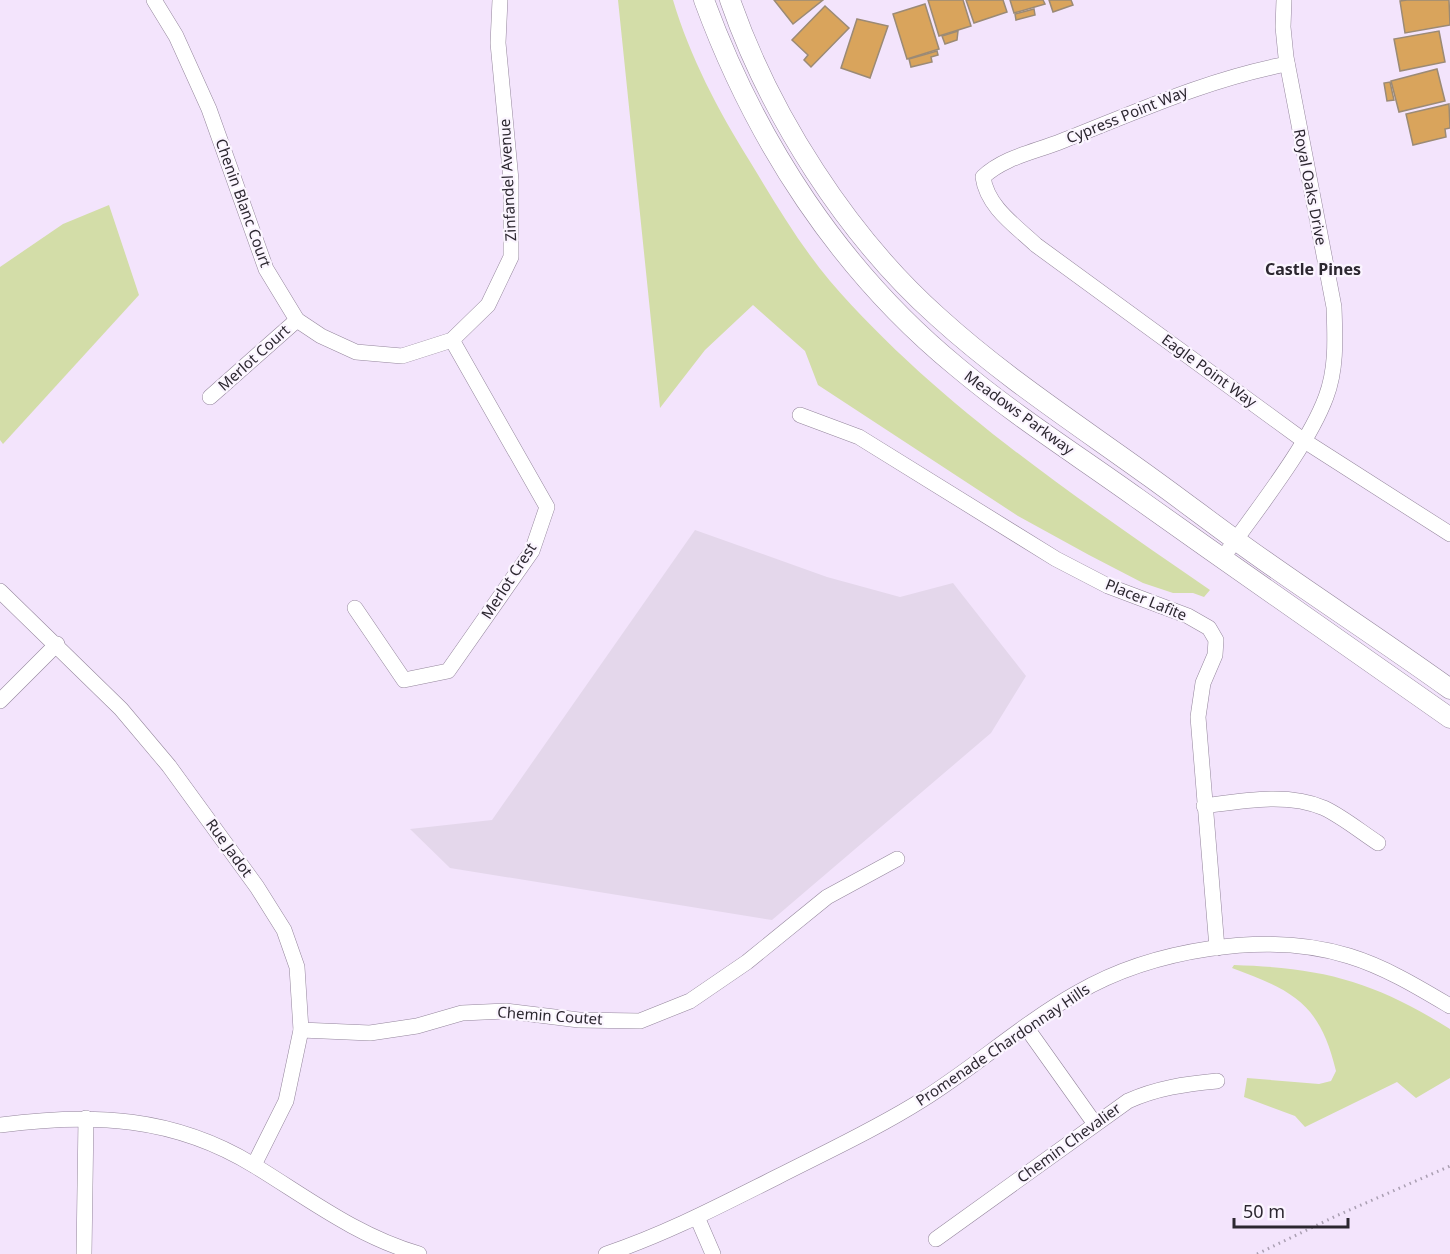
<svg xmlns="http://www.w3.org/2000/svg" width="1450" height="1254" viewBox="0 0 1450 1254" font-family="'Noto Sans',sans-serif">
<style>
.industrial{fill:#e4d7eb}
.green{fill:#d3dda8}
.building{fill:#d9a45c;stroke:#9b8a75;stroke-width:1.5}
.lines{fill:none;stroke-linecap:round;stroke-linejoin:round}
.minor-casing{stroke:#94869c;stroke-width:16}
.major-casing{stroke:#94869c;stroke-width:21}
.path{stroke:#aa9fb2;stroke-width:3;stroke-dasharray:1.5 4.5;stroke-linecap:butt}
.minor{stroke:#fff;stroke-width:15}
.major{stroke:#fff;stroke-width:20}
.labels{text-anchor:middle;stroke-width:4.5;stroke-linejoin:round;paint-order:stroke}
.street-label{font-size:15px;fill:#2c2730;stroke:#fbf5ff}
.neighbourhood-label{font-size:16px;font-weight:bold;fill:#2c2730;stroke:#fbf5ff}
</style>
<rect width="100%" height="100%" fill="#f3e4fc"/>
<polygon class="industrial" points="695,530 827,577 900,597 953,583 1026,676 991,733 772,920 450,868 410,829 492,820"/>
<g class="green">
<path d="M618 0H673C690 57 718 110 749 160 774 201 799 244 830 281 936 404 1077 498 1210 590L1204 597 1193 593H1173L1143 583 1089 555 1018 516 818 385 805 351 753 305 705 350 660 408Z"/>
<polygon points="109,205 139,295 3,444 0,440 0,267 63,224"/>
<path d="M1234 965C1324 968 1373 981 1450 1029V1078L1416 1098 1397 1082 1305 1127 1295 1116 1244 1097 1247 1078 1319 1084 1331 1081 1336 1071C1320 1004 1294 991 1232 968Z"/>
</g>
<g class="building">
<polygon points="774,0 823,0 793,24"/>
<polygon points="928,0 963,0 971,26 939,36"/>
<polygon points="966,0 1003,0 1007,12 974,23"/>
<polygon points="1010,0 1043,0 1045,4 1014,13"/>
<polygon points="1049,0 1071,0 1073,5 1053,12"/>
<polygon points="1407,0 1449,0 1450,25 1405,33 1400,1"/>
<polygon points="925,4 939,49 907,59 893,14"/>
<polygon points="825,6 849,28 811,67 804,60 808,55 792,40"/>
<polygon points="1034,9 1035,15 1016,20 1015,14"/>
<polygon points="857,19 888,26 870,78 841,68"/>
<polygon points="958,31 957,40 945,44 942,36"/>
<polygon points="1439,31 1445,62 1400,71 1394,39"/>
<polygon points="937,51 938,55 931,57 932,62 911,67 909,59"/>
<polygon points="1437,69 1445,101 1399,112 1391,81"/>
<polygon points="1390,82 1394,100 1387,101 1384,83"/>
<polygon points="1449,104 1450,128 1445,129 1446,137 1413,145 1406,114"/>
</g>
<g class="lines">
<defs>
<g id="minor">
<polyline points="154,0 176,36 209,109 266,269 297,320 321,336 356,352 402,356 452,340 488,305 511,257 511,180 498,43 500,0"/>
<path d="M1287 64C1208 79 1136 112 1062 141 1035 152 1004 157 983 177 987 207 1016 226 1036 245L1303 440 1450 534"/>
<polyline points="210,397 297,320"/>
<polyline points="800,415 859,437 1056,559 1108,586 1188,616 1209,628 1216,640 1215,655 1203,683 1198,717 1217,948"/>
<path d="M1222 559C1254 513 1307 448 1326 397 1337 368 1335 337 1334 307L1286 57 1283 27 1284 0"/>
<polyline points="0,591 121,709 169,766 257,887 284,930 297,967 301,1030 286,1101 254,1165"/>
<polyline points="355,608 404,680 448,671 532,551 547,507 452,340"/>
<polyline points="0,701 57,644"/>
<path d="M1204 806C1241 801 1288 792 1324 808 1343 817 1361 832 1378 843"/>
<polyline points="1026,1027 1095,1124"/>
<polyline points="301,1030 370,1033 417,1026 462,1013 506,1011 579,1020 640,1021 690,1001 747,962 827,897 897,859"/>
<path d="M0 1125C92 1113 174 1116 255 1166 309 1199 357 1236 419 1254"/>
<polyline points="697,1217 713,1254"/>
<path d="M936 1239 1128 1101C1157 1088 1185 1084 1217 1081"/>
<polyline points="84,1254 86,1118"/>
<path d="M606 1254C666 1234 721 1205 777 1177 826 1152 876 1129 922 1100 975 1067 1022 1024 1077 993 1151 950 1266 930 1349 956 1385 967 1418 987 1450 1006"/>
</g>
<g id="major">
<path d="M704 0C756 142 840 271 957 367 1014 415 1077 455 1137 498 1241 572 1346 645 1450 718"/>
<path d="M730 0C770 115 847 236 938 317 1004 377 1078 425 1150 477 1189 505 1226 534 1265 561 1326 604 1389 645 1450 689"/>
</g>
</defs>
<use href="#minor" class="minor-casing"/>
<use href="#major" class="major-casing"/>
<polyline class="path" points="1257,1254 1336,1216 1450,1166"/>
<use href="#minor" class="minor"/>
<use href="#major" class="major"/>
</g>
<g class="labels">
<g class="street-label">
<text transform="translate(1127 115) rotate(-22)" y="5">Cypress Point Way</text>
<text transform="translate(508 180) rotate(-93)" y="5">Zinfandel Avenue</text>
<text transform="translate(1310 187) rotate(79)" y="5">Royal Oaks Drive</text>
<text transform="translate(243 203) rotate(70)" y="5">Chenin Blanc Court</text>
<text transform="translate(254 358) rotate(-42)" y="5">Merlot Court</text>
<text transform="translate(1209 371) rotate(36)" y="5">Eagle Point Way</text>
<text transform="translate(1019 413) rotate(36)" y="5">Meadows Parkway</text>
<text transform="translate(509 581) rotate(-57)" y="5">Merlot Crest</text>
<text transform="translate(1146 600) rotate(22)" y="5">Placer Lafite</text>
<text transform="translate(229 848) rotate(54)" y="5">Rue Jadot</text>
<text transform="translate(550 1016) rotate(4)" y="5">Chemin Coutet</text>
<text transform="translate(1003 1045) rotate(-34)" y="5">Promenade Chardonnay Hills</text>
<text transform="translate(1069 1143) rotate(-36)" y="5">Chemin Chevalier</text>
</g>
<g class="neighbourhood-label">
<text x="1313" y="275">Castle Pines</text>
</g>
</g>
<path d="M1234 1218v9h114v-9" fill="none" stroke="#2c2730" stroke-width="3"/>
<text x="1243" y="1218" font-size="18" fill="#2c2730" stroke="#fbf5ff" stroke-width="4.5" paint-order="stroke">50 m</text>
</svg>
